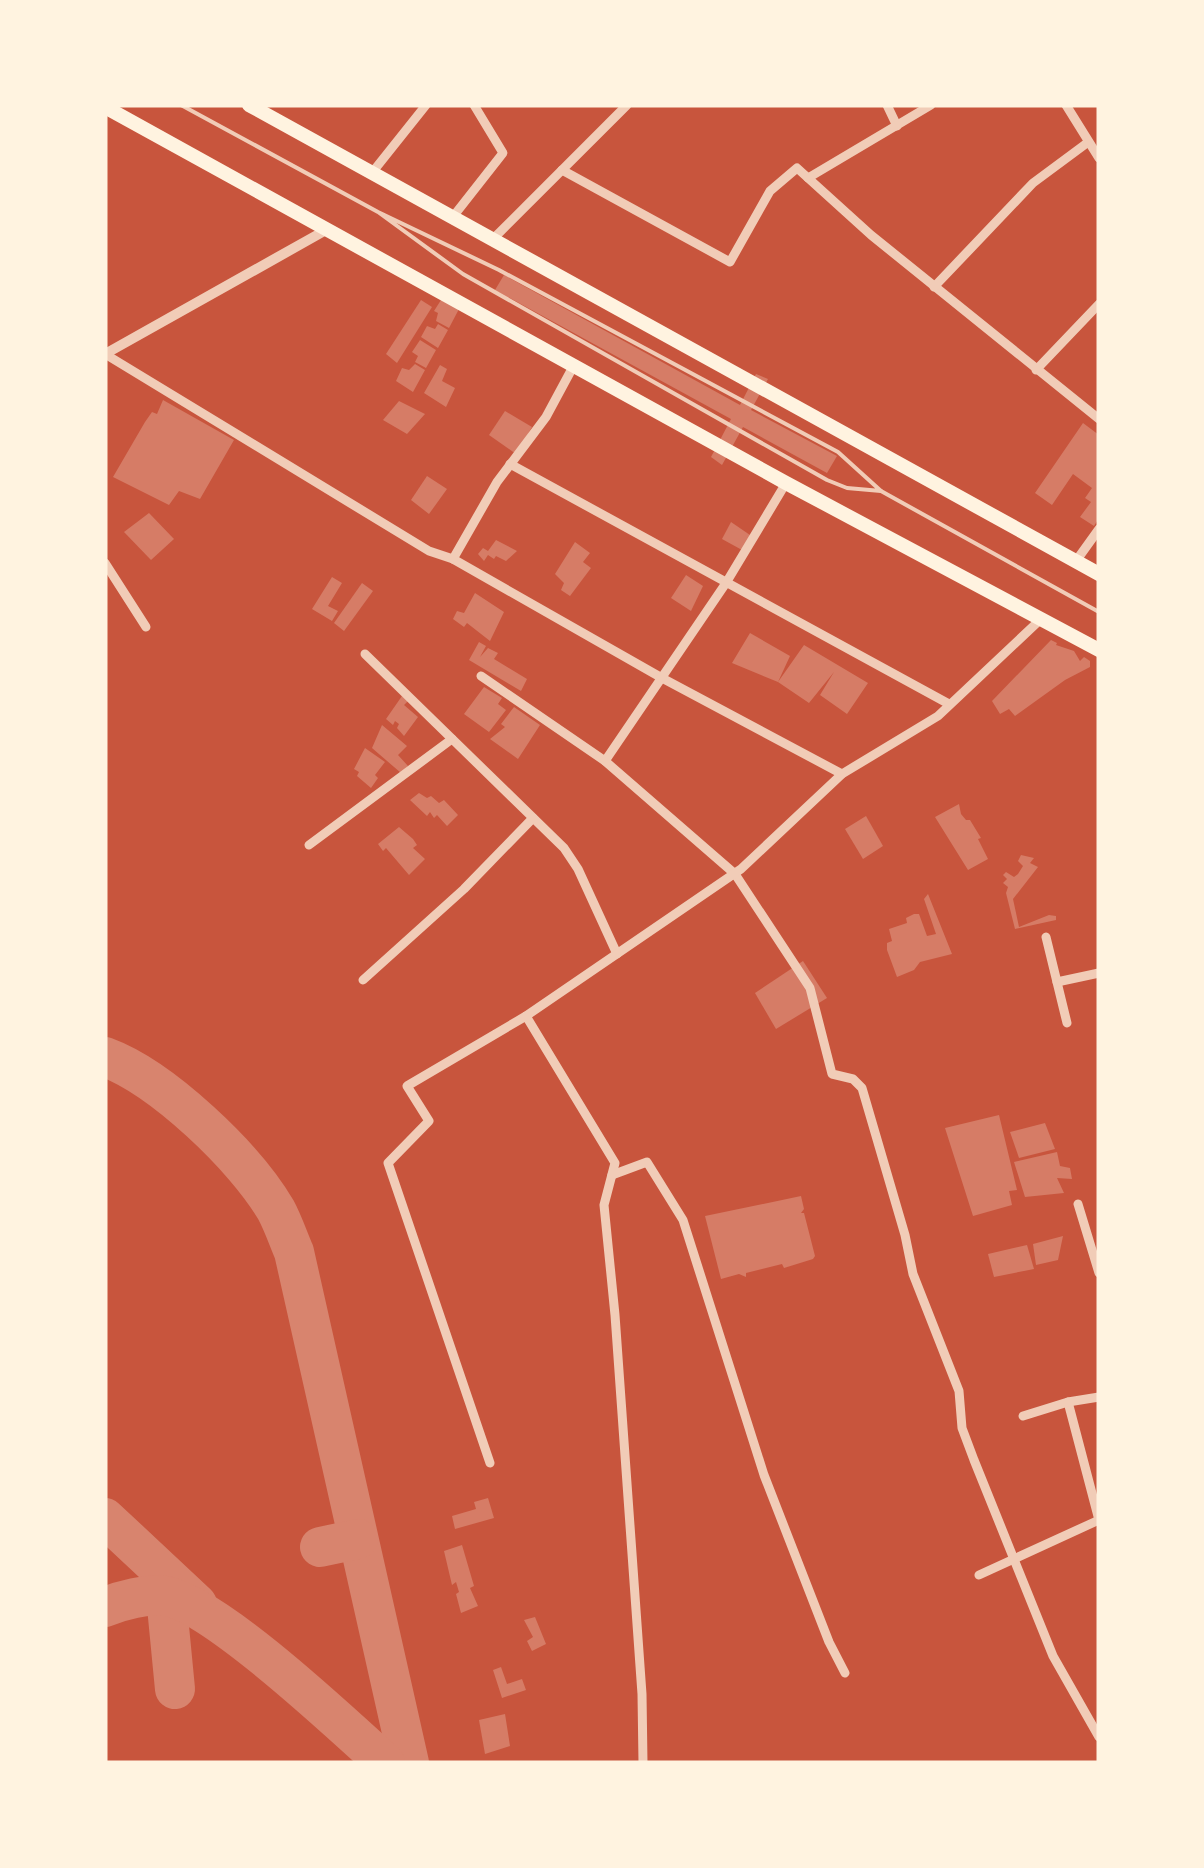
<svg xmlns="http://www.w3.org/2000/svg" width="1204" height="1868" viewBox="0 0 1204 1868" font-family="'Sofia Sans Condensed',sans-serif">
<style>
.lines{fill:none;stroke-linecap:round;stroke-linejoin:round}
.taxiway{stroke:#d8846e;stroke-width:40}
.building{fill:#d67c66}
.service{stroke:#f1ccb7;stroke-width:4}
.minor{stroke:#f1ccb7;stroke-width:9}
.tertiary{stroke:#f1ccb7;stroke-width:10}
.trunk{stroke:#fff3e0;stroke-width:14}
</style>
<rect width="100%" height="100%" fill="#c8553d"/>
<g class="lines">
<g class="taxiway">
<path d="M105 1057C162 1078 245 1157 276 1210 283 1223 288 1238 294 1252L409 1763"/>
<polyline points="105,1518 197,1604"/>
<polyline points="320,1547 358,1539"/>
<polyline points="166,1596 175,1689"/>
<path d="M105 1607C122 1600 146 1594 165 1596 214 1603 344 1726 385 1763"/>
</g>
</g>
<g class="building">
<polygon points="504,275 740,405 756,374 768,379 751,410 837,456 827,473 743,427 722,465 711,457 731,419 495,290"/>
<polygon points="421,300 432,307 397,363 386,354"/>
<polygon points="441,300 459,309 449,328 436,321 438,313 434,311"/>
<polygon points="438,324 448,330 438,348 421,337 427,326 435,329"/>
<polygon points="420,340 436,350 426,368 415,362 418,356 412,352"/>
<polygon points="415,364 425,370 413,392 396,381 402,368 409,370"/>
<polygon points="440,365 447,369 442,381 455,388 446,407 424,393"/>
<polygon points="163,400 234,440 200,499 179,491 169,505 113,477 145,422 152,412 157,414"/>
<polygon points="399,401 425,414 407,434 383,420"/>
<polygon points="505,411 532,427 516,454 489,435"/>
<polygon points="1083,423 1099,435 1099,518 1094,526 1080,517 1091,502 1085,498 1092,488 1073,474 1052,505 1035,493"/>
<polygon points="427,476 447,489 429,514 411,500"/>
<polygon points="149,513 174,539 151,560 124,532"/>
<polygon points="731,522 750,535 742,550 722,539"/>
<polygon points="496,540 517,551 506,561 496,556 494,559 488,555 484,561 478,554 483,548 488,551"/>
<polygon points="575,542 590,553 583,562 591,568 570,596 561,590 564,583 555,574"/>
<polygon points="686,575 703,586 691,611 671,598"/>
<polygon points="332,577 342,583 328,606 338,611 332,621 312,609"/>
<polygon points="362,583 373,591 344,631 334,623"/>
<polygon points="475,593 504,612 490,641 467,623 464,627 453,619 457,611 464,613"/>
<polygon points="750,633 790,656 778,682 804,645 868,683 847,714 820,695 834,672 809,703 778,682 732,663"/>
<polygon points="1051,640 1057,643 1056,645 1074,651 1080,661 1084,657 1090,661 1090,667 1065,680 1015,716 1009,709 1000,714 992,701"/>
<polygon points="479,642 486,646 480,657 488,648 498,653 494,659 527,679 521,691 469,660"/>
<polygon points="484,687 502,698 498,704 506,710 489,732 464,714"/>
<polygon points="402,696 409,700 404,705 418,717 404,736 397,728 399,724 395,721 393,725 386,719"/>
<polygon points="514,707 540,725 518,759 490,739 505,727 501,724"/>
<polygon points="382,725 407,746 398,755 408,766 401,773 372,748"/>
<polygon points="365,748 385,762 375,775 378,778 371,788 357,776 359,772 354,769"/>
<polygon points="419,793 427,798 431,796 439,803 444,800 458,815 447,826 437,815 434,818 430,812 427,816 410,800"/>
<polygon points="959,804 961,814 966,820 970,820 981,838 978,839 988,859 968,870 935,817"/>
<polygon points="866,816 883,846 863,859 845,829"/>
<polygon points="399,827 413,839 417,845 413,848 425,859 409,875 386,848 383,851 378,844"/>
<polygon points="1021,855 1034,858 1030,863 1038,867 1013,899 1019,927 1049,915 1056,916 1056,920 1015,929 1006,893 1008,887 1003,883 1007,879 1003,875 1006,872 1014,877 1018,874 1023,866 1018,861"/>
<polygon points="928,894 952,954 920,962 914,970 897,977 887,950 887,943 892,941 889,929 907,923 906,918 914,914 919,914 927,936 936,934 924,899"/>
<polygon points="803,961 827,998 776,1029 755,993"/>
<polygon points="999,1115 1017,1190 1009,1191 1012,1205 973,1216 945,1128"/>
<polygon points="1045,1123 1055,1149 1019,1158 1010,1132"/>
<polygon points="1057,1152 1060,1166 1070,1168 1072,1179 1057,1178 1064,1193 1025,1197 1014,1162"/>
<polygon points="801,1196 804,1209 801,1213 804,1213 815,1256 813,1259 784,1268 782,1264 746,1273 746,1277 739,1274 721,1279 705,1216"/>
<polygon points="1063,1236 1058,1260 1036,1265 1033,1244"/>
<polygon points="1027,1245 1034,1269 994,1277 988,1254"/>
<polygon points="488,1498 494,1518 455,1529 452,1516 476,1509 474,1502"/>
<polygon points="462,1545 474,1586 470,1588 478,1606 461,1613 456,1594 459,1592 456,1582 452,1585 444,1551"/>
<polygon points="535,1617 546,1644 532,1651 527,1641 533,1637 524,1620"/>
<polygon points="501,1667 507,1684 522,1679 526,1690 502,1698 493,1670"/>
<polygon points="505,1714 510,1746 485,1754 479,1720"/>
</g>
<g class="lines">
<g class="service">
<polyline points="181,105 378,212 499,270 838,452 881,491 847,488 827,480 463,274 378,212"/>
<polyline points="881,491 1099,612"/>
</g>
<g class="minor">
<polyline points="887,105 897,126"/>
<polyline points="1066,105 1099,158"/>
<polyline points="562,170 730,262 770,191 797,168 871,235 1099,419"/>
<polyline points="371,174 426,105"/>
<polyline points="808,178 931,105"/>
<polyline points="452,218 503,153 474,105"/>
<polyline points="492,240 627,105"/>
<polyline points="934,287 1033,183 1087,143"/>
<polyline points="105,354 429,551 453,559 662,678 842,774"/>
<polyline points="1036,370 1099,304"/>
<polyline points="510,464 949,704"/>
<polyline points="453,559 497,482 546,417 574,365"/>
<polyline points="1076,561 1099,529"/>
<polyline points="105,563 146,627"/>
<polyline points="365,654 564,848 578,869 617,954"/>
<polyline points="481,676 605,761 735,874 810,988 832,1074 853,1079 862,1088 905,1235 913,1274 959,1391 962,1428 974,1460 1053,1656 1099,1737"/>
<polyline points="605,761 726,583 786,483"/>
<polyline points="309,845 452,739"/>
<polyline points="1046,937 1067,1023"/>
<polyline points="363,980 464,889 533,818"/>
<polyline points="1057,982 1099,973"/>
<polyline points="526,1016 615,1163 604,1205 615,1315 642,1694 643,1763"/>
<polyline points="612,1175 647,1162 683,1220 764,1475 829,1642 845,1673"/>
<polyline points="1078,1204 1099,1273"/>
<polyline points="1068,1402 1099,1520"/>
<polyline points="1023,1416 1068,1402 1099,1397"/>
<polyline points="490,1463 388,1163 429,1121 407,1086 526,1016 741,869 842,774 938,716 1041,619"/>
<polyline points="979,1575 1099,1520"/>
</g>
<polyline class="tertiary" points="105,354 326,230"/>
<g class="trunk">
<polyline points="249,105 1099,574"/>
<polyline points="105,107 786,483 1099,650"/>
</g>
</g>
<rect width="1204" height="1868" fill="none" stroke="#fff3e0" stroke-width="215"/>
</svg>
